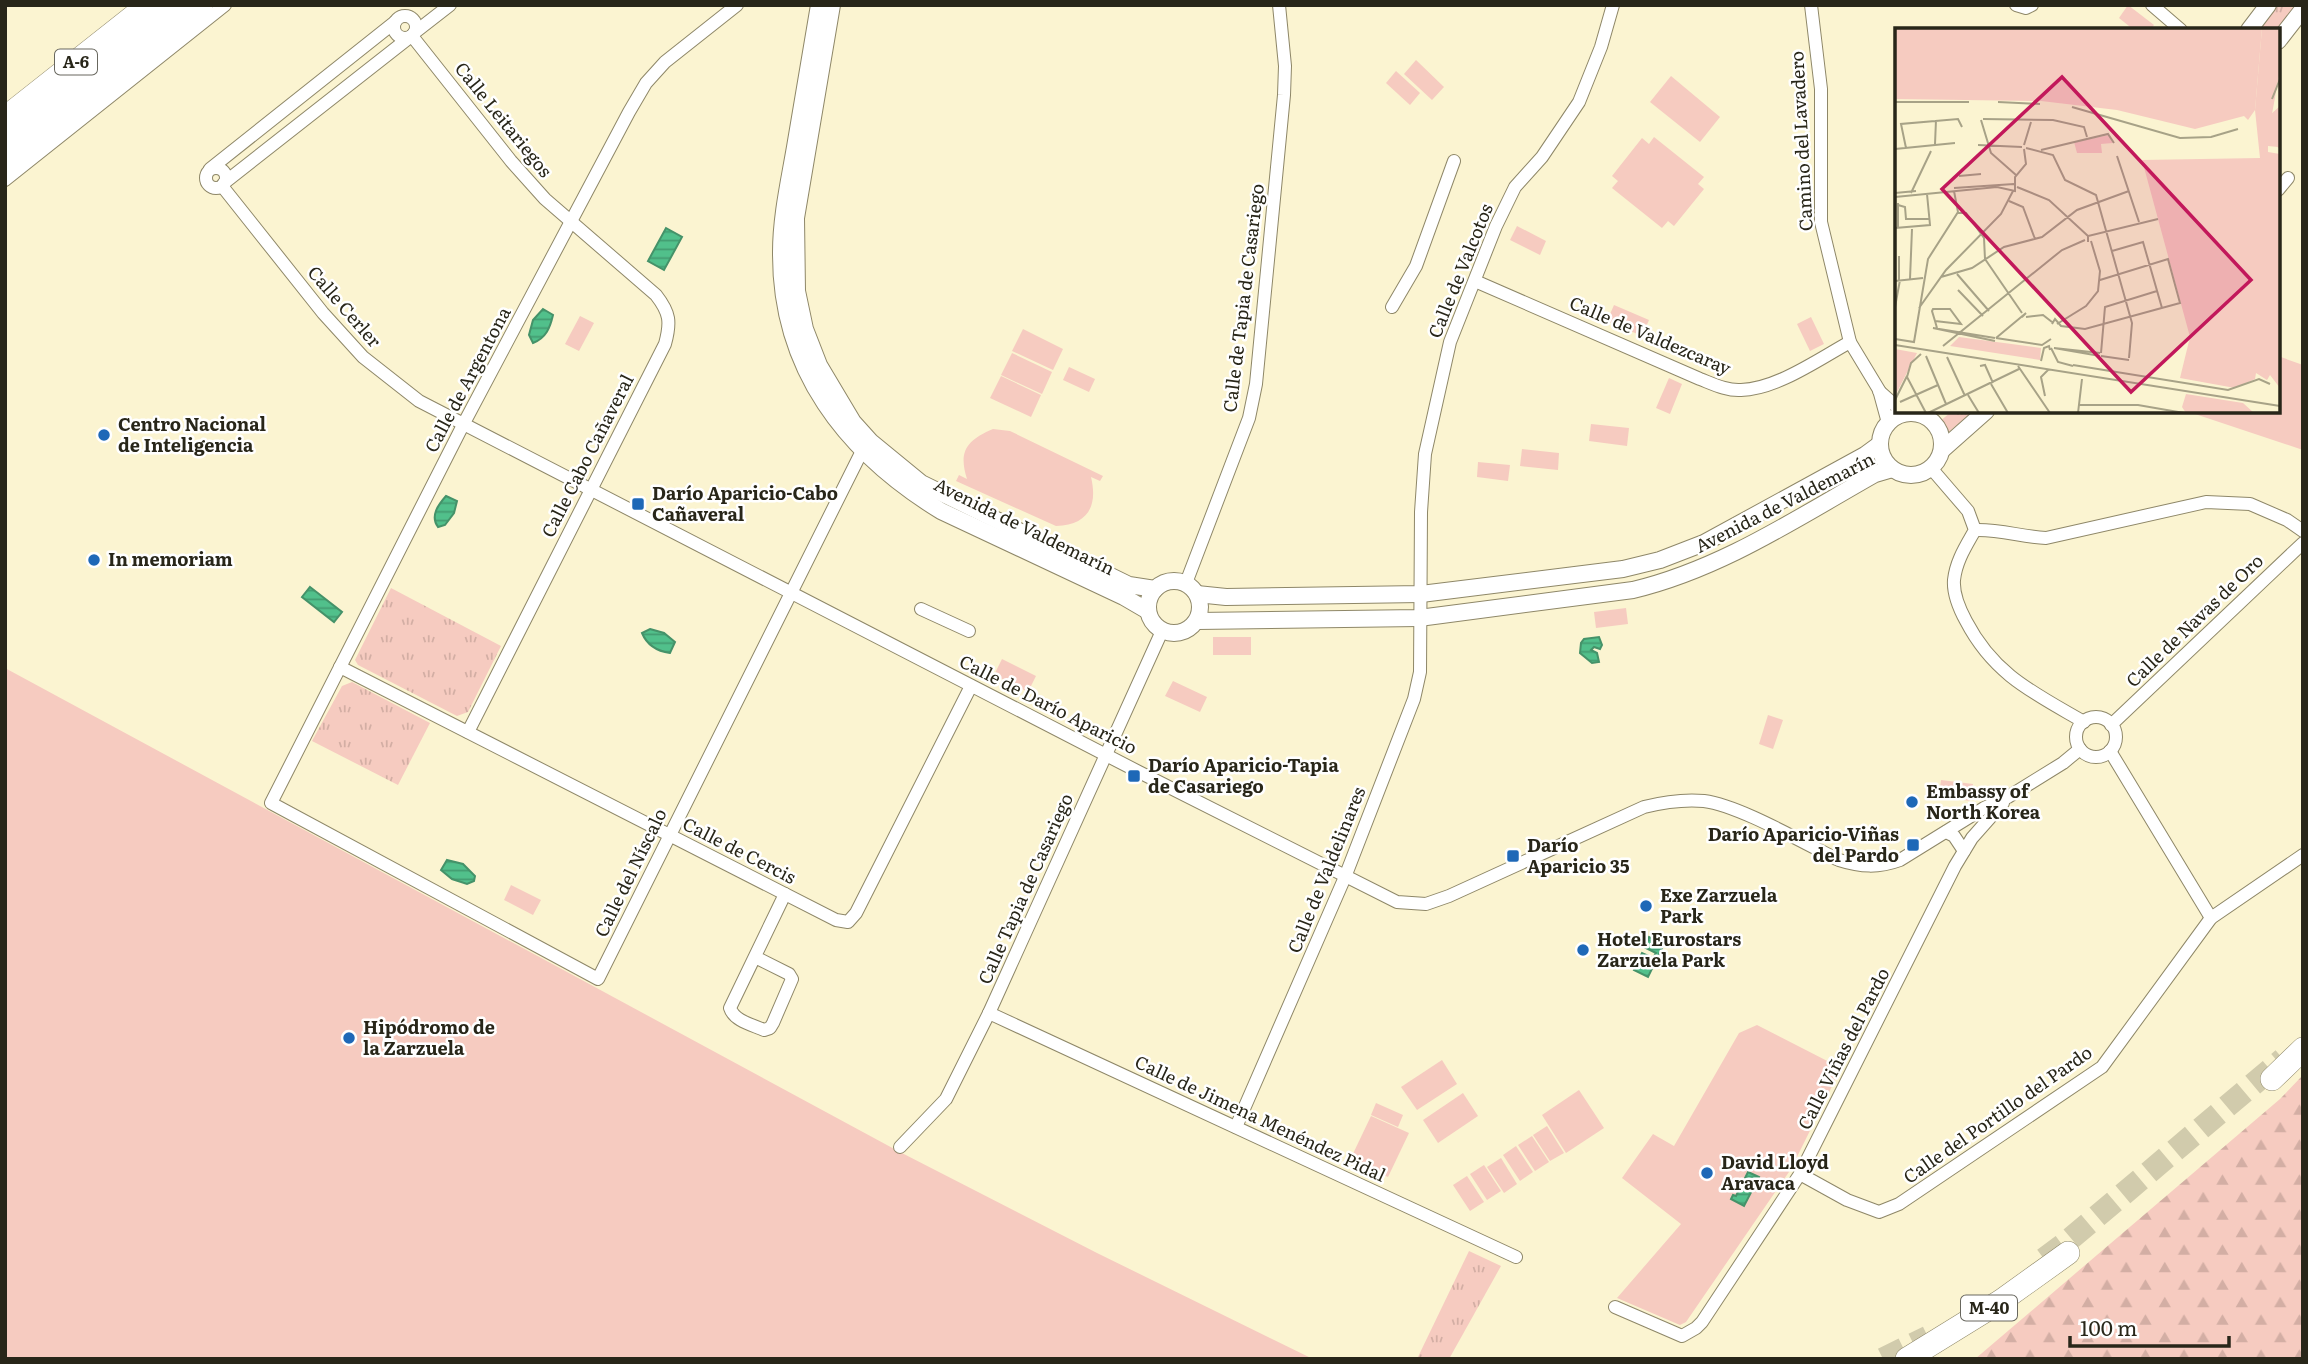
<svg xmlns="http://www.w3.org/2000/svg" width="2308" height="1364" viewBox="0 0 2308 1364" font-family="Literata,serif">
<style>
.grass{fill:url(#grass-tufts)}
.forest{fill:url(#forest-firs)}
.garden{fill:#f6cbc0}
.water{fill:url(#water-rules);stroke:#459269;stroke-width:2}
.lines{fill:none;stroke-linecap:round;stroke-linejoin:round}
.motorway-tunnel{stroke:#d1cbac;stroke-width:23;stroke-dasharray:23 11;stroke-linecap:butt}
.minor-casing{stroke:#8e8768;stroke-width:14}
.tertiary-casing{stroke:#8e8768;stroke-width:18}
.motorway-casing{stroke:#8e8768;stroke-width:24}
.minor{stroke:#fff;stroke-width:12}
.tertiary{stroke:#fff;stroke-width:16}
.motorway{stroke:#fff;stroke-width:23}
.poi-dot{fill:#1e68b7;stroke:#fff;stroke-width:2.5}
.labels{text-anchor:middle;stroke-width:5;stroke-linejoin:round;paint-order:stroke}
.shield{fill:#fff;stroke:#68675e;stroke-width:2}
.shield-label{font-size:16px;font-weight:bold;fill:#282619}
.street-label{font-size:18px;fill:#282619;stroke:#fff}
.poi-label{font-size:18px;font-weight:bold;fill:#282619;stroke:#fff;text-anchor:start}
.inset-road{fill:none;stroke:#a7a287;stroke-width:2}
.view{fill:#c2185b;fill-opacity:0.15;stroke:#c2185b;stroke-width:3.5}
.inset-edge{fill:none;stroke:#282619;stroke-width:3.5}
</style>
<defs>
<pattern id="grass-tufts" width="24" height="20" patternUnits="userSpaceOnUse" patternTransform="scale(1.75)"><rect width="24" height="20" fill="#f6cbc0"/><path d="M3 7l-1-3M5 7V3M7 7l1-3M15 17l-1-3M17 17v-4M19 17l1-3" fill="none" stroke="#d3aea4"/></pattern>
<pattern id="forest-firs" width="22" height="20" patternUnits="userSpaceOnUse" patternTransform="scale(1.75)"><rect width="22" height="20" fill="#f6cbc0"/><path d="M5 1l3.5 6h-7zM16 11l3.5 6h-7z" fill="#d3aea4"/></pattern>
<pattern id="water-rules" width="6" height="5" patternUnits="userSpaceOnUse" patternTransform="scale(1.75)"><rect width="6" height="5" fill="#51c08b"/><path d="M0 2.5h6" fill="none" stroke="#439c71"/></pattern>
</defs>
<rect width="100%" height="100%" fill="#fbf4d1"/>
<g class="grass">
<polygon points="2276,5 2294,5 2285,23 2278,30 2257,30"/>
<polygon points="1952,411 1974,411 1946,434 1938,423"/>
<polygon points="391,588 501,646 468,712 457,716 358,665 355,660"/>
<polygon points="352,682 430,723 398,785 312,741 342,686"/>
<polygon points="1469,1251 1501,1266 1449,1359 1417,1359"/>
</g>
<polygon class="forest" points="2303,1075 2303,1359 1975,1359 2280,1099"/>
<g class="garden">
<polygon points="2128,5 2154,25 2150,30 2134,30 2119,18"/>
<polygon points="1416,60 1444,87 1432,100 1404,74"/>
<polygon points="1396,71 1420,93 1410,105 1386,83"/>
<polygon points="1671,76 1720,117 1700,142 1650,102"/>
<polygon points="1654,137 1704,177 1698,184 1704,189 1674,226 1668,221 1662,228 1612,188 1618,181 1612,176 1642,138 1649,144"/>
<polygon points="1517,226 1546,241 1540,255 1510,240"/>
<polygon points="1614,305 1649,320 1642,336 1607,321"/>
<polygon points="580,316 594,323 579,351 565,344"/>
<polygon points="1811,317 1824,344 1810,351 1797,324"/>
<polygon points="1023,329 1063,349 1053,370 1012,351"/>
<polygon points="1012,353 1052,372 1042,394 1001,375"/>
<polygon points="2278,356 2303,365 2303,450 2195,414 2196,411 2278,411"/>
<polygon points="1069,367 1095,379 1089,392 1063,380"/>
<polygon points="1001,376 1041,395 1031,417 990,398"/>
<polygon points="1669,378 1682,384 1670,414 1656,408"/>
<polygon points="1591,424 1629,428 1627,446 1589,441"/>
<path d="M993 429 1010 431 1103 476 1100 481 1091 477C1098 506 1088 525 1056 526L956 481 959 475 967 479C958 451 967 440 993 429Z"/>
<polygon points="1522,449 1559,453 1558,470 1520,466"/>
<polygon points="1478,462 1510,465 1508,481 1477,477"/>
<polygon points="1626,608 1628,624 1596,628 1594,612"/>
<rect x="1213" y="637" width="38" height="18"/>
<polygon points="1002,659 1036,676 1028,692 994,675"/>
<polygon points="5,668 898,1151 1097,1253 1313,1359 5,1359"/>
<polygon points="1173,681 1207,697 1200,712 1165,696"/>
<polygon points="1768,715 1783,720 1773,749 1759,744"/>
<polygon points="1941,780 1973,784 1970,801 1939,796"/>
<polygon points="511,885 541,900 533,915 504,900"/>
<polygon points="1757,1025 1841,1068 1791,1169 1686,1322 1680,1325 1617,1298 1681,1224 1622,1178 1653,1134 1674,1146 1739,1033"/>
<polygon points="1442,1060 1457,1084 1417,1110 1401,1087"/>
<polygon points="1579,1090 1604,1128 1566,1153 1542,1115"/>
<polygon points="1463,1093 1478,1116 1438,1143 1423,1120"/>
<polygon points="1376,1103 1403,1115 1398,1127 1371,1115"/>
<polygon points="1371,1116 1409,1133 1388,1177 1350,1160"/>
<polygon points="1547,1126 1564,1153 1550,1161 1533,1135"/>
<polygon points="1532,1136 1549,1162 1535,1171 1518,1145"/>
<polygon points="1516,1146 1533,1172 1520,1181 1503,1155"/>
<polygon points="1501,1158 1517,1184 1504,1193 1487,1167"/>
<polygon points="1484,1165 1501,1191 1487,1200 1470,1174"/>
<polygon points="1467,1176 1484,1202 1470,1211 1453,1185"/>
</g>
<g class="water">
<polygon points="666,228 682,237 664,270 648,261"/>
<path d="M543 309 553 315C550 328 546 338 533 343L529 335 533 320Z"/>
<path d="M446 496 457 501 454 513 445 525 438 527C430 516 438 505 446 496Z"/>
<polygon points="310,587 342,612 334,622 302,597"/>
<path d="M650 629 664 633 675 642 670 653C656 651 647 645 642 633Z"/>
<polygon points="1599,637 1602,645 1600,649 1594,647 1591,650 1597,653 1599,662 1592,663 1580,653 1581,643 1584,639"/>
<polygon points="447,860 463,864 475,876 474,881 467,884 452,879 441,870"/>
<polygon points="1649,937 1664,944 1648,977 1634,970 1642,953 1653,958 1656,953 1644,947"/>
<polygon points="1748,1172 1759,1177 1744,1206 1731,1199 1733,1195 1736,1196"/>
</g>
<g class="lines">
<g class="motorway-tunnel">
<polyline points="2044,1259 2063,1245 2283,1059"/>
<polyline points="1883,1359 1928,1337"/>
</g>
<defs>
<g id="minor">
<polyline points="737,5 665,62 646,83 629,112 463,425 271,803 598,979 862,451"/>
<polyline points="1811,5 1821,89 1821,222 1850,342 1879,390 1888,423"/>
<polyline points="2016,5 2026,8 2032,5"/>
<polyline points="2152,5 2181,30"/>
<circle cx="405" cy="27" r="11"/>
<polyline points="414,33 450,5"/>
<path d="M412 36 511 161 545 199 656 295C670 313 671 322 665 344L468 732"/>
<circle cx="216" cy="178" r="10"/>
<polyline points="210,169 395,22"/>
<polyline points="5,180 225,5"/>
<polyline points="224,183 410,37"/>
<path d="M222 186 323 313 363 357 419 401 1139 772 1397 902 1426 904 1449 896 1644 807C1664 802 1683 799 1704 801 1741 806 1803 843 1839 860 1861 867 1878 868 1900 860L1984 808 2008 797 2063 763 2080 749"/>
<polyline points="2278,190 2288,178"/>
<path d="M1475 281 1700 379C1713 384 1727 391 1741 390 1777 389 1819 359 1850 342"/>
<polyline points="1392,307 1416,266 1454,161"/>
<polyline points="1879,391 1897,407"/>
<path d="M1931 468 1968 511 1975 530C1966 546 1956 561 1954 580 1953 593 1960 610 1966 621 1994 675 2034 693 2084 722"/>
<path d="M1975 530C2000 529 2022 537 2046 538L2206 502 2250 504 2287 520 2303 531"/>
<polyline points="1186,583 1249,418 1256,384 1284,95 1285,66 1279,5"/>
<polyline points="921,609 969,631"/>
<polyline points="340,667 836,920 848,922 856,913 971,686"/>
<circle cx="2096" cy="737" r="20"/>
<polyline points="2111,725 2303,543"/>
<polyline points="2110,751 2211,918"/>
<polyline points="1946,832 1954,836 1964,851"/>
<path d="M755 957 789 974 792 979 773 1023 770 1028 764 1030C753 1025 734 1021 730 1008L785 894"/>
<polyline points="989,1013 1516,1257"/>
<polyline points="1236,1127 1345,877 1414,699 1420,672 1421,512 1425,454 1450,342 1496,226 1515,187 1542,157 1579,102 1601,47 1613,5"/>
<polyline points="900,1147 946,1099 989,1013 1162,631"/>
<polyline points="1800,1174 1847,1200 1879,1212 1899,1204 2102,1067 2211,918 2303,855"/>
<polyline points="1615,1307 1682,1336 1696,1328 1702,1322 1800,1174 1955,866 1972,838 2003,803"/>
</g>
<g id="tertiary">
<path d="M819 5C811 52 803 100 795 147 789 182 781 217 781 252 780 369 846 453 941 511L1124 597 1148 611"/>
<polyline points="832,5 796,218 797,291 805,329 819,365 853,422 871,442 921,483 1129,585 1155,589"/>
<polyline points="2249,30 2268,5"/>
<polyline points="2278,41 2303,9"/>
<circle cx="1911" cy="444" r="31"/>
<polyline points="1942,450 1986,411"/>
<circle cx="1174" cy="607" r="26"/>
<polyline points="1197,594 1226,597 1421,594 1623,569 1660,560 1704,543 1865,455 1880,444"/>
<path d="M1197 621 1419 618 1633 590C1721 569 1797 518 1875 474L1892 469"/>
</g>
<g id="motorway">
<polyline points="5,118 148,5"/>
<polyline points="5,139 174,5"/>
<polyline points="5,160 201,5"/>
<polyline points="2272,1079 2303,1049"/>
<polyline points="1907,1359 2001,1301 2068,1253"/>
</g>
</defs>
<use href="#minor" class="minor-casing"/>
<use href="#tertiary" class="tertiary-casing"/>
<use href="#motorway" class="motorway-casing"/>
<use href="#minor" class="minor"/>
<use href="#tertiary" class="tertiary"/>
<use href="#motorway" class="motorway"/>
</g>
<g class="poi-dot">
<circle cx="104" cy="435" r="7"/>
<rect x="631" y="497" width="14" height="14" rx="3.5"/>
<circle cx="94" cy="560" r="7"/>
<rect x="1127" y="769" width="14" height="14" rx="3.5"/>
<circle cx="1912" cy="802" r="7"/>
<rect x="1906" y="838" width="14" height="14" rx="3.5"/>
<rect x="1506" y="849" width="14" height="14" rx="3.5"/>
<circle cx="1646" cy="906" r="7"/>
<circle cx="1583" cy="950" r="7"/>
<circle cx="349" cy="1038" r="7"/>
<circle cx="1707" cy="1173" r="7"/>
</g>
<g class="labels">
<g class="shield">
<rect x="55" y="49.5" width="42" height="25" rx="5"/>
<rect x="1961" y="1295.5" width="56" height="25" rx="5"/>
</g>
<g class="shield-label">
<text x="76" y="68">A-6</text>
<text x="1989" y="1314">M-40</text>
</g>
<g class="street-label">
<text transform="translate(503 120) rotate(51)" y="6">Calle Leitariegos</text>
<text transform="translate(1802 141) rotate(-93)" y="6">Camino del Lavadero</text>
<text transform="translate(1461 271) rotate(-68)" y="6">Calle de Valcotos</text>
<text transform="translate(1244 298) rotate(-83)" y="6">Calle de Tapia de Casariego</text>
<text transform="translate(344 307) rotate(49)" y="6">Calle Cerler</text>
<text transform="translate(1650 336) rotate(23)" y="6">Calle de Valdezcaray</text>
<text transform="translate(468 380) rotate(-62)" y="6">Calle de Argentona</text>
<text transform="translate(588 456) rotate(-63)" y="6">Calle Cabo Cañaveral</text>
<text transform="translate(1785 503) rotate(-27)" y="6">Avenida de Valdemarín</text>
<text transform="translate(1024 527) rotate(26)" y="6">Avenida de Valdemarín</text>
<text transform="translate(2195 621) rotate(-44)" y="6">Calle de Navas de Oro</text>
<text transform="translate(1048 705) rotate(27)" y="6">Calle de Darío Aparicio</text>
<text transform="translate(739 851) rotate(27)" y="6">Calle de Cercis</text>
<text transform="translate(1327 870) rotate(-68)" y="6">Calle de Valdelinares</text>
<text transform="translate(631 873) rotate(-64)" y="6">Calle del Níscalo</text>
<text transform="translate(1026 889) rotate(-66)" y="6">Calle Tapia de Casariego</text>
<text transform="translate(1844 1049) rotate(-63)" y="6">Calle Viñas del Pardo</text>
<text transform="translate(1998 1115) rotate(-35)" y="6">Calle del Portillo del Pardo</text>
<text transform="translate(1260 1119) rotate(25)" y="6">Calle de Jimena Menéndez Pidal</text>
</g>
<g class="poi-label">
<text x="118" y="431">Centro Nacional<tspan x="118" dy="21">de Inteligencia</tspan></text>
<text x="652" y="500">Darío Aparicio-Cabo<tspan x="652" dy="21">Cañaveral</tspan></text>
<text x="108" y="566">In memoriam</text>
<text x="1148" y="772">Darío Aparicio-Tapia<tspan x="1148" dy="21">de Casariego</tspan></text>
<text x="1926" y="798">Embassy of<tspan x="1926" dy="21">North Korea</tspan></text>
<text x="1899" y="841" text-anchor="end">Darío Aparicio-Viñas<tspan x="1899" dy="21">del Pardo</tspan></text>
<text x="1527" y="852">Darío<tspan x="1527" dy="21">Aparicio 35</tspan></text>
<text x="1660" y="902">Exe Zarzuela<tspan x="1660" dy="21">Park</tspan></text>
<text x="1597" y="946">Hotel Eurostars<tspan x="1597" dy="21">Zarzuela Park</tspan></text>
<text x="363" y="1034">Hipódromo de<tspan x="363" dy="21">la Zarzuela</tspan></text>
<text x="1721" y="1169">David Lloyd<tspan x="1721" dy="21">Aravaca</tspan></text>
</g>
</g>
<g transform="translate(1895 28)">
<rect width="385" height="385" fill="#fbf4d1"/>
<path d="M64 309 146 320 145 332 55 318ZM0 321 22 325 0 368Z" fill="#f6cbc0"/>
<path d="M0 0H367L360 82 353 92 349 88 300 101 222 82 146 73 0 71ZM385 78V121L375 113V87Z" fill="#f6cbc0"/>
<path d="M367 0H385V42L375 97 376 113 383 119 373 118V124L385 126V360L375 347 372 352 361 345 360 351 340 360 285 350 295 309 247 132 365 130 360 82ZM214 107 218 115 206 116 207 125H182L179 114ZM291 366 348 375 359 385H291L287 379Z" fill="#f6cbc0"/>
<path class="inset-road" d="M377 71 385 51M0 74H74M103 74 145 76M177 79 285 110 316 109 343 101M88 91 158 92 189 99 192 109M86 92 96 125 121 147M40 116 41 92M83 117 127 119M129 117 136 94M11 120 6 96 63 91 67 99M131 120 158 127 170 152 201 167 237 295 234 330M0 121 60 115M146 122 213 106 219 115M222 128 244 194M64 148 86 146M122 159 154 172 193 208M59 160 119 156M0 165 21 163M16 165 36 123M0 169 102 159 120 163V149L131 136 129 121M114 173 128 179 140 211M3 177 10 179 11 191H34M63 185H71L89 210 90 231 127 285M0 200 35 197 32 166M3 200V175M193 214V208L263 191M217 223 248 214 267 280M62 246 94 283M46 249 77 240 109 219 147 209 182 182 234 163M15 251 17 201M4 252V228M0 253 28 250M63 262 88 288M0 279 5 252M24 280 51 242 106 186 118 163M131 289 148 287 157 294M40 293 66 296 55 281H38L37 283 40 293 42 300M157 296 160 291 166 298 190 301 285 275 273 231 205 252M162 296 191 278 203 263 205 243 196 213M101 310 147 317 156 311M101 310 131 285 127 289M0 311 19 314 33 231 63 184 59 163M100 313 38 300 100 310M0 317 385 378M48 318 167 222 190 212M156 320 163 334 178 338M206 325 210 279 262 263M31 328 51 376M205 328 159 320 205 325M206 328 234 332M52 329 70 368M146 333 149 320 154 318 155 322M178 337 333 362 364 351 375 356M85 338 90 337 98 355M123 338 155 385M12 349 31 385M12 349 16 335 26 326M96 356 113 385M73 367 84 385M150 368 146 349 153 342M0 372 12 348M5 374 43 357M183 377H243L289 385M33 385 124 341M183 385 187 351"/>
<path class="view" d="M167 49 356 252 236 364 47 161Z"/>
<rect width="385" height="385" class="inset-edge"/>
</g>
<rect width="2308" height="1364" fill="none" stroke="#282619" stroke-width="14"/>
<path d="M2070 1336v10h159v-10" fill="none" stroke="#282619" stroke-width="3.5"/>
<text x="2080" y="1336" font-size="21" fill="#282619" stroke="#ffffff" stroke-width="5" paint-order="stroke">100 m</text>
</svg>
